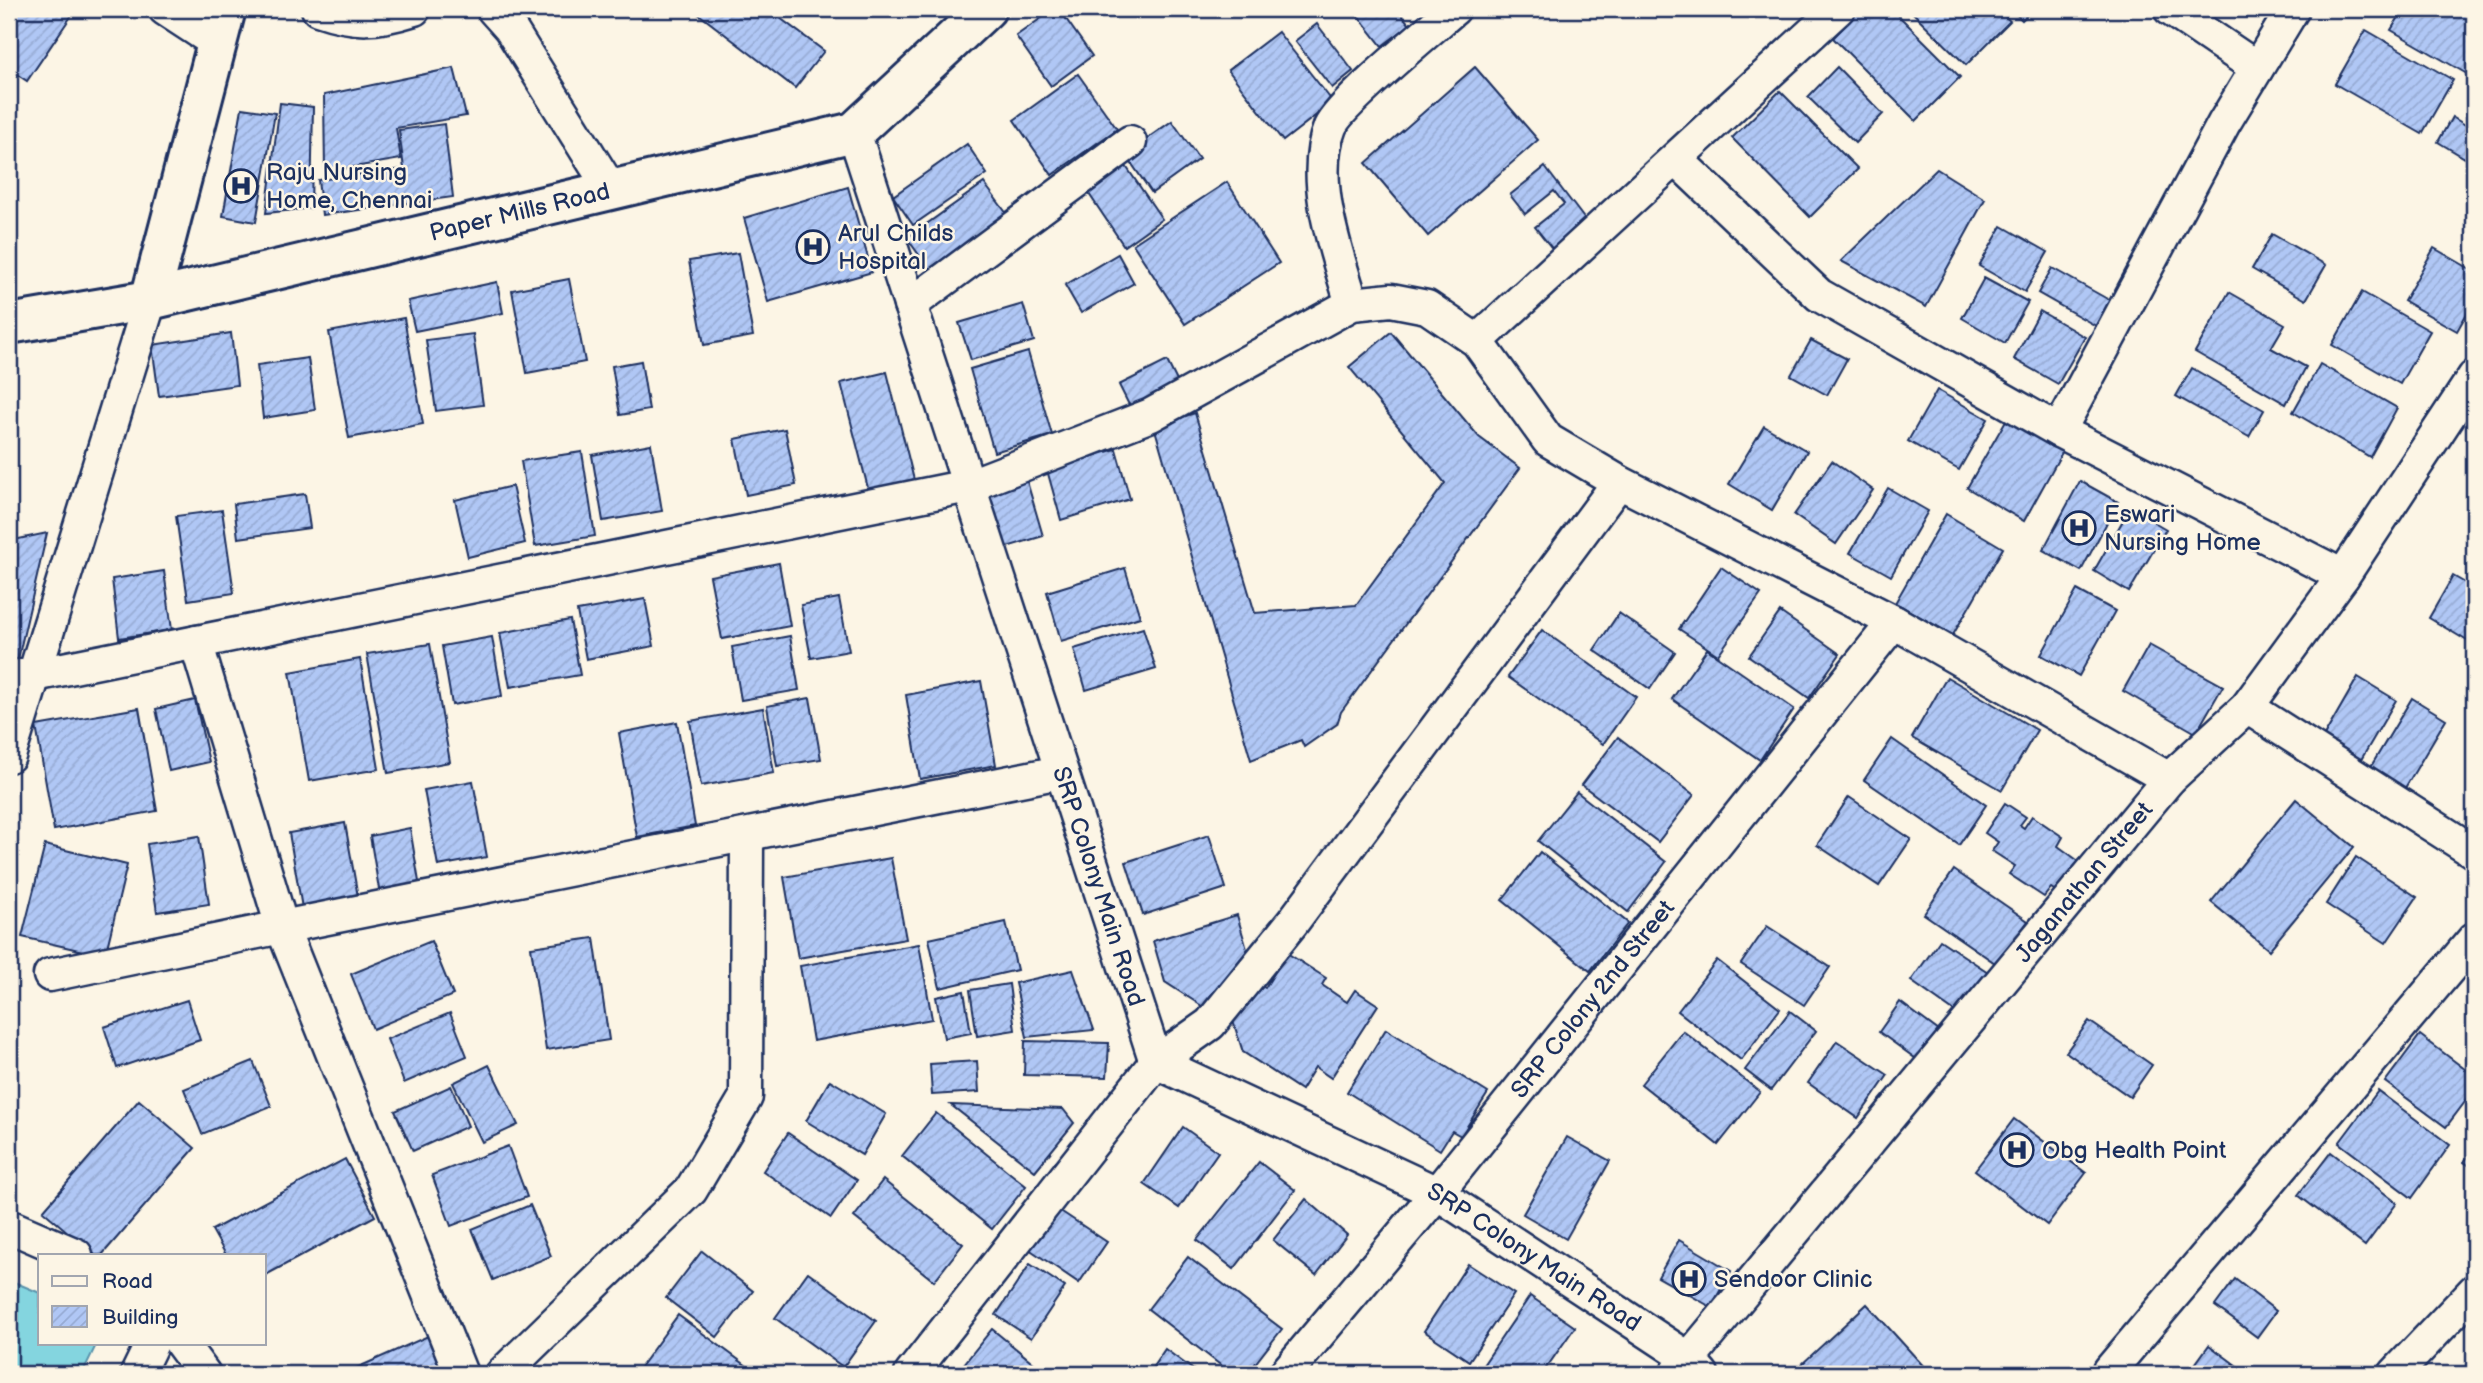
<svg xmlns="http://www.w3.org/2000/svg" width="2483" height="1383" viewBox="0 0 2483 1383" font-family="'Balsamiq Sans',sans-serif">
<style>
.water{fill:#84d5df;stroke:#5a93ab;stroke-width:2}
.building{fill:url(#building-hatch);stroke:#1b2f5e;stroke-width:2}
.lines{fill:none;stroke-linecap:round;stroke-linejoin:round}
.minor-casing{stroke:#1b2f5e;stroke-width:37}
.tertiary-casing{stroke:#1b2f5e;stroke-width:44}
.secondary-casing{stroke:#1b2f5e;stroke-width:44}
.minor{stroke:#fcf5e5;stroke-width:32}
.tertiary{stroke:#fcf5e5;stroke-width:38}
.secondary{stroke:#fcf5e5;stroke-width:38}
.labels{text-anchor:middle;stroke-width:5;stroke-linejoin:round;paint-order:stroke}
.poi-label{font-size:24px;fill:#1b2f5e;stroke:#fcf5e5;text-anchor:start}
.street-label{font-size:24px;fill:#1b2f5e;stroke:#fcf5e5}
</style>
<defs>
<pattern id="building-hatch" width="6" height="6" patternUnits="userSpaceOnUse" patternTransform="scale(1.75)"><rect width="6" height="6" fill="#b0c7f5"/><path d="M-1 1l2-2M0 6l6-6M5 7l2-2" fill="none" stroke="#97abd4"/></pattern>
</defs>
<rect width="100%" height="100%" fill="#fcf5e5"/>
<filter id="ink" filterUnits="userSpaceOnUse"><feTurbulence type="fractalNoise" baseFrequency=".0143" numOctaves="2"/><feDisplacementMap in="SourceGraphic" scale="14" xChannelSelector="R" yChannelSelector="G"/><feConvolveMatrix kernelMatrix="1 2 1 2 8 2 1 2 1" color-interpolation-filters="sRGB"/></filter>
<g filter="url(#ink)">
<polygon class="water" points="9,1280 40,1293 40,1343 97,1343 82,1374 9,1374"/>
<g class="building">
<polygon points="9,9 76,9 27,81 9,69"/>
<polygon points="692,9 768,9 824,51 795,88"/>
<polygon points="1054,9 1059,9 1092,56 1051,86 1016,36"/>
<polygon points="1353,9 1397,9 1410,25 1382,46"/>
<polygon points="1861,9 1892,9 1960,77 1916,121 1833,38"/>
<polygon points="1909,9 1997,9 2010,21 1966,65"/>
<polygon points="2011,9 2033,9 2022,20"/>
<polygon points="2260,9 2287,9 2280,21"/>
<polygon points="2404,9 2474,9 2474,62 2467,74 2391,30"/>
<polygon points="1317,24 1353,71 1332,88 1295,41"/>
<polygon points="2366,30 2453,80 2422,134 2335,84"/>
<polygon points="1278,32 1333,102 1283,141 1228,70"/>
<polygon points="1475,67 1538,140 1428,236 1366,163"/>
<polygon points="1837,67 1883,114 1855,143 1808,97"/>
<polygon points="454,68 466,116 396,128 401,159 325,172 324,95"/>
<polygon points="1078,74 1117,129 1052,175 1014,120"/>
<polygon points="1780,91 1858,169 1810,217 1732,138"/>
<polygon points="280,103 313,107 311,208 266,213"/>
<polygon points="242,108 275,113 256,222 223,216"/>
<polygon points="2452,117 2474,130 2474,142 2465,158 2438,142"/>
<polygon points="1172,121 1199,159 1152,193 1125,154"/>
<polygon points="444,124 453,197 322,215 318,180 404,169 399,130"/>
<polygon points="967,144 987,174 913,225 893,196"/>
<polygon points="1121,159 1162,219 1124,246 1083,185"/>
<polygon points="1545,167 1589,225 1555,252 1535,227 1564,204 1554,191 1525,214 1510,195"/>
<polygon points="1937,169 1985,199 1926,307 1841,261"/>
<polygon points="1227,182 1279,263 1185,324 1133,244"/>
<polygon points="984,183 1007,214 929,269 907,238"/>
<polygon points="848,187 872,272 768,302 744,218"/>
<polygon points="2002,226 2048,252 2025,292 1979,266"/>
<polygon points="2272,234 2326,265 2306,300 2252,269"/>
<polygon points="2434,248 2474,271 2474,301 2457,331 2404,301"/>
<polygon points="738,253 753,336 704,345 689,261"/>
<polygon points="1118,254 1134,283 1081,313 1065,285"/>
<polygon points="2052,268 2111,301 2096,326 2038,293"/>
<polygon points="1984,278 2028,302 2005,343 1962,318"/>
<polygon points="569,279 585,362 527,373 512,290"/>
<polygon points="497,282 503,313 415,331 408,301"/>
<polygon points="2229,292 2285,324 2271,348 2306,367 2286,404 2195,352"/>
<polygon points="2362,292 2430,331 2400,384 2332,345"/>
<polygon points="1023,304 1034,341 971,360 959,323"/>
<polygon points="2040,311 2085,337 2058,384 2014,359"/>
<polygon points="404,318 423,424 349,438 329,332"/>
<polygon points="1391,332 1479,437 1520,468 1341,712 1337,724 1304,747 1301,740 1251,760 1154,426 1195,413 1255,613 1356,605 1445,483 1349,367"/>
<polygon points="231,333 237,385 159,396 152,345"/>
<polygon points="473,334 483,405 436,411 426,340"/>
<polygon points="1811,340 1847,359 1827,395 1791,375"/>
<polygon points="1028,352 1052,435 994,452 970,369"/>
<polygon points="308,358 315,410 263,418 257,365"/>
<polygon points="641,361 649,410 620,415 612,366"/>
<polygon points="1167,361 1180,387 1132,411 1119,385"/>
<polygon points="2320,364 2397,408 2370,457 2293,412"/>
<polygon points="2192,368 2264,410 2249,437 2176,396"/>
<polygon points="887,372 915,484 870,496 841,383"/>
<polygon points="1937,390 1988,419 1959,470 1908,441"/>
<polygon points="2009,415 2065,447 2024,521 1967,488"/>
<polygon points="1764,426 1807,451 1772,510 1729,484"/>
<polygon points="785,429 796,485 746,495 735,439"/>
<polygon points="651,444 662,511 603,521 592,455"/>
<polygon points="1116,449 1130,499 1061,520 1047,470"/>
<polygon points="582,452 595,536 535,546 521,461"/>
<polygon points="1832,461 1873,490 1836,544 1794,515"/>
<polygon points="1026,478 1043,536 997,550 979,492"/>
<polygon points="2080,481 2118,502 2081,571 2043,550"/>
<polygon points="512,486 525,543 468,557 455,500"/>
<polygon points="1888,488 1928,511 1891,576 1850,553"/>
<polygon points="305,494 310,528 238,538 234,504"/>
<polygon points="2130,508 2166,529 2129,592 2094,571"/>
<polygon points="222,510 234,593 188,600 176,516"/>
<polygon points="1946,514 2003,548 1953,635 1895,603"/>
<polygon points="47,533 18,659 9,661 9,541"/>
<polygon points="779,563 790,626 722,639 710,576"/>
<polygon points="1721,567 1761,594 1718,655 1679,629"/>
<polygon points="1125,568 1140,617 1061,641 1047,592"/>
<polygon points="164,571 172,630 119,638 112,579"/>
<polygon points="2453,576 2474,588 2474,645 2429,618"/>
<polygon points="2077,590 2115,611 2079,676 2041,655"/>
<polygon points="839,598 849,651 811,658 801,605"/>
<polygon points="645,599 654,646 586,659 577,611"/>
<polygon points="1780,612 1840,654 1809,698 1749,656"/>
<polygon points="1619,613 1675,652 1650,689 1594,650"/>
<polygon points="570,620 580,675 510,687 500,633"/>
<polygon points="1143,628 1156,669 1086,690 1074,649"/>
<polygon points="1542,630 1636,697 1603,744 1508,677"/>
<polygon points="790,636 799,690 741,700 732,647"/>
<polygon points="492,637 502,696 452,705 442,646"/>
<polygon points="430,644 450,762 388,773 367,654"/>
<polygon points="2149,645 2223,686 2196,733 2123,691"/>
<polygon points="1707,649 1794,709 1760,760 1672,699"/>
<polygon points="360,659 379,769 309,781 290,672"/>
<polygon points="1947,677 2037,730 2002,790 1912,738"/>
<polygon points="2358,677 2396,700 2358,765 2320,743"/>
<polygon points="981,681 996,765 920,779 906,695"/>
<polygon points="810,698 821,759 777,766 767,706"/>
<polygon points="2412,698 2446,719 2405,788 2370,768"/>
<polygon points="195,700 209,762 169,771 156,709"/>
<polygon points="139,708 157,811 54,830 36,726"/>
<polygon points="763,708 774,773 701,786 690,721"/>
<polygon points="677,722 695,826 637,837 619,733"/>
<polygon points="1618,737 1694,795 1658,842 1582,785"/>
<polygon points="1892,739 1986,805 1959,845 1864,780"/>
<polygon points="473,781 487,857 438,866 424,790"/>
<polygon points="1577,792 1666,862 1628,912 1538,841"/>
<polygon points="1849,797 1911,839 1879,886 1817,845"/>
<polygon points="2296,799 2354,847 2269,950 2211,902"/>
<polygon points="2005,803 2026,817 2020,825 2024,828 2032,816 2063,837 2058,846 2084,865 2068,899 2051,888 2044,897 2009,874 2015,866 1992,851 1998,842 1985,833"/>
<polygon points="345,823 358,897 302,908 289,833"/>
<polygon points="410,828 421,894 381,901 370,836"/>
<polygon points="1209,835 1226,888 1143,915 1126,862"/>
<polygon points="199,836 209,904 157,912 147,844"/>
<polygon points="45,845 127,865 105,956 22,937"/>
<polygon points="1540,852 1628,923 1590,971 1502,900"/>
<polygon points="2356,857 2417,897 2386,943 2326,904"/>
<polygon points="891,858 906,939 798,958 784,877"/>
<polygon points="1954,870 2028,921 1998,965 1924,914"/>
<polygon points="1237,915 1249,956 1211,1012 1165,982 1153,941"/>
<polygon points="1006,922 1017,970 940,988 929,939"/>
<polygon points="1767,926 1830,967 1804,1005 1741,964"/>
<polygon points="594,938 609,1040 546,1050 531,947"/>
<polygon points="1940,940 1991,974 1962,1017 1911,981"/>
<polygon points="431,941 453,995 373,1029 351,974"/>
<polygon points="919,944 932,1019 813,1041 800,966"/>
<polygon points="1287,953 1326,978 1322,985 1347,1002 1355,990 1378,1005 1331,1078 1315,1067 1301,1090 1243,1052 1232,1018 1255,982 1265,988"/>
<polygon points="1717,960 1780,1009 1741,1060 1678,1011"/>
<polygon points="1073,970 1094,1030 1027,1037 1015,983"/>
<polygon points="1009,984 1015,1030 977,1036 970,990"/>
<polygon points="964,991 971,1033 944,1038 936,997"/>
<polygon points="187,1000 200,1040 117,1068 104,1027"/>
<polygon points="1900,1002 1947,1037 1926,1066 1879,1032"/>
<polygon points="1790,1011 1816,1031 1771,1090 1745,1070"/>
<polygon points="450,1013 467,1056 404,1083 387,1039"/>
<polygon points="2089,1021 2152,1065 2130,1097 2066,1052"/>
<polygon points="1386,1029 1488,1093 1461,1136 1452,1131 1440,1150 1347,1092"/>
<polygon points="1683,1031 1760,1092 1718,1145 1641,1084"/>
<polygon points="2420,1035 2474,1076 2474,1090 2446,1127 2385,1082"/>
<polygon points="1025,1041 1109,1043 1107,1077 1024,1075"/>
<polygon points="1837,1041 1888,1075 1858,1118 1808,1083"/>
<polygon points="253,1061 271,1106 202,1134 184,1089"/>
<polygon points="977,1061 979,1092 932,1095 930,1064"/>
<polygon points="489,1065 518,1125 482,1142 453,1083"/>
<polygon points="830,1080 886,1114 862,1155 806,1121"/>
<polygon points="451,1086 468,1126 413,1151 395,1111"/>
<polygon points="2378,1091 2450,1145 2412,1198 2339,1143"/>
<polygon points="139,1100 195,1148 102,1255 95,1255 43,1211"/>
<polygon points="951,1105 1063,1109 1074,1123 1035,1171"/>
<polygon points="936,1113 1026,1186 992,1229 902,1156"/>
<polygon points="2014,1119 2086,1173 2047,1225 1975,1170"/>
<polygon points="1183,1127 1218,1152 1179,1208 1144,1184"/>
<polygon points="788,1133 857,1180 831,1218 763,1171"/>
<polygon points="1567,1137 1610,1161 1566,1239 1523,1214"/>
<polygon points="508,1146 527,1197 451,1226 432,1175"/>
<polygon points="2474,1149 2474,1169 2464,1162"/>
<polygon points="2331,1152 2397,1203 2365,1246 2298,1195"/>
<polygon points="345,1159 375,1216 264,1276 264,1255 226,1255 212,1230"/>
<polygon points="1259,1162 1295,1190 1234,1269 1197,1240"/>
<polygon points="883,1180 963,1244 934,1281 854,1217"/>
<polygon points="1306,1199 1347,1235 1316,1275 1273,1240"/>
<polygon points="530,1205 551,1256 493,1280 472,1229"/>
<polygon points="1056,1208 1107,1242 1079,1283 1029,1249"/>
<polygon points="1679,1240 1731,1271 1711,1307 1658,1277"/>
<polygon points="702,1251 753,1291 717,1337 666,1298"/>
<polygon points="1188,1257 1282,1329 1247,1374 1232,1374 1148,1309"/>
<polygon points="1030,1264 1065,1287 1031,1338 996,1315"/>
<polygon points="1468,1264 1514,1294 1469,1361 1424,1331"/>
<polygon points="808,1272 876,1321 843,1367 775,1318"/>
<polygon points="2235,1279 2276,1311 2257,1337 2215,1306"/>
<polygon points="1530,1296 1575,1327 1542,1374 1477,1374"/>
<polygon points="1867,1304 1927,1370 1922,1374 1811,1374 1802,1364"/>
<polygon points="678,1315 751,1369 747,1374 643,1374 638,1370"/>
<polygon points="992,1329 1047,1374 956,1374"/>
<polygon points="428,1336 445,1374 343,1374"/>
<polygon points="2209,1345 2248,1374 2188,1374"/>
<polygon points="1165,1349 1199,1374 1148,1374"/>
</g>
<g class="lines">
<defs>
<g id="minor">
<polyline points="165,9 217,43"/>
<path d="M318 9C356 22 376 21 414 9"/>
<polyline points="493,9 510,28 611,190"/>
<polyline points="2170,9 2257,68"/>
<path id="s1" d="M854 132 1156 1062 1437 1193 1688 1358 1702 1374"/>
<polyline points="1677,160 1819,295 2059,431 2343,576"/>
<path d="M1352 304C1337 253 1309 180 1330 127 1339 105 1431 29 1454 9"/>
<polyline points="910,305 1130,142"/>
<polyline points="1477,341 1838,9"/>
<polyline points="2059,431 2224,123 2293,9"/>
<polyline points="9,677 34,675 968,486 1151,415 1352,304 1391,300 1427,307 1477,341 1548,440 1619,482 1894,622 2169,779"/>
<polyline points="2247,707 2474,852"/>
<polyline points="9,756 150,300"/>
<polyline points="50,975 282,927 196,642"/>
<polyline points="9,1226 76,1255"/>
<polyline points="181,1343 204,1374"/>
<polyline points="137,1374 152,1343"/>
<polyline points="461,1374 282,927 1060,772"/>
<polyline points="502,1374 691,1190 746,1097 747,837"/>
<polyline points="911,1374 1156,1062 1210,1024 1292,923 1619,482"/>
<path id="s2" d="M1285 1374 1437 1193 1894 622"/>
<path id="s3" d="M1676 1374 2169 779 2247 707 2343 576 2474 377"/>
<polyline points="2114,1374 2110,1370 2474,939"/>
<polyline points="2395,1374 2474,1291"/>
</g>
<polyline id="tertiary" points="150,300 226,9"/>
<g id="secondary">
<path id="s4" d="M9 324 150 300 854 132 986 9"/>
</g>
</defs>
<use href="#minor" class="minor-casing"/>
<use href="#tertiary" class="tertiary-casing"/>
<use href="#secondary" class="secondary-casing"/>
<use href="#minor" class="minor"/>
<use href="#tertiary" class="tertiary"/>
<use href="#secondary" class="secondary"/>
</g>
</g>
<defs>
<symbol id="hospital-ring" viewBox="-11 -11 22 22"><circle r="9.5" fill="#fcf5e5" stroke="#1b2f5e" stroke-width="1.5"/><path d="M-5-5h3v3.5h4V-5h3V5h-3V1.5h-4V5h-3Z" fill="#1b2f5e"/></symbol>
</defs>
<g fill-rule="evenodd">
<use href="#hospital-ring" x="222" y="167" width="38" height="38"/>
<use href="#hospital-ring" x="794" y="228" width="38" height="38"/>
<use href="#hospital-ring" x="2060" y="509" width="38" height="38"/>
<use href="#hospital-ring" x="1998" y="1131" width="38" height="38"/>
<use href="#hospital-ring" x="1670" y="1260" width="38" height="38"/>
</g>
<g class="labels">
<g class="poi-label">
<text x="266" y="180">Raju Nursing<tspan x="266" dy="28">Home, Chennai</tspan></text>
<text x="838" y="241">Arul Childs<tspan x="838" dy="28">Hospital</tspan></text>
<text x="2104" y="522">Eswari<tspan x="2104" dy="28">Nursing Home</tspan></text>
<text x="2042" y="1158">Obg Health Point</text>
<text x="1714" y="1287">Sendoor Clinic</text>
</g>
<g class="street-label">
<text dy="8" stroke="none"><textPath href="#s4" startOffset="523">Paper Mills Road</textPath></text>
<text dy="8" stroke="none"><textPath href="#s3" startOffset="639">Jaganathan Street</textPath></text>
<text dy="8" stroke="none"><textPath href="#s1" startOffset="793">SRP Colony Main Road</textPath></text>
<text dy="8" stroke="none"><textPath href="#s2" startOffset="485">SRP Colony 2nd Street</textPath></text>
<text dy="8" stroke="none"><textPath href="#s1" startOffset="1404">SRP Colony Main Road</textPath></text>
</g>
</g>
<rect width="2483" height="1383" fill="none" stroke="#fcf5e5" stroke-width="35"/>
<rect x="18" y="18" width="2448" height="1348" fill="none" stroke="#1b2f5e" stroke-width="2.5" filter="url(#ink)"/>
<rect x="38" y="1254" width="228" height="91" fill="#fcf5e5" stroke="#a2a6af" stroke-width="2"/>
<rect x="52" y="1276" width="35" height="10" fill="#fcf5e5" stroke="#a2a6af" stroke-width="2"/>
<text x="102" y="1288" font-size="21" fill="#1b2f5e">Road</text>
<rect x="52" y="1306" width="35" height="21" fill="url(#building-hatch)" stroke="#a2a6af" stroke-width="2"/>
<text x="102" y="1324" font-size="21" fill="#1b2f5e">Building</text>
</svg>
